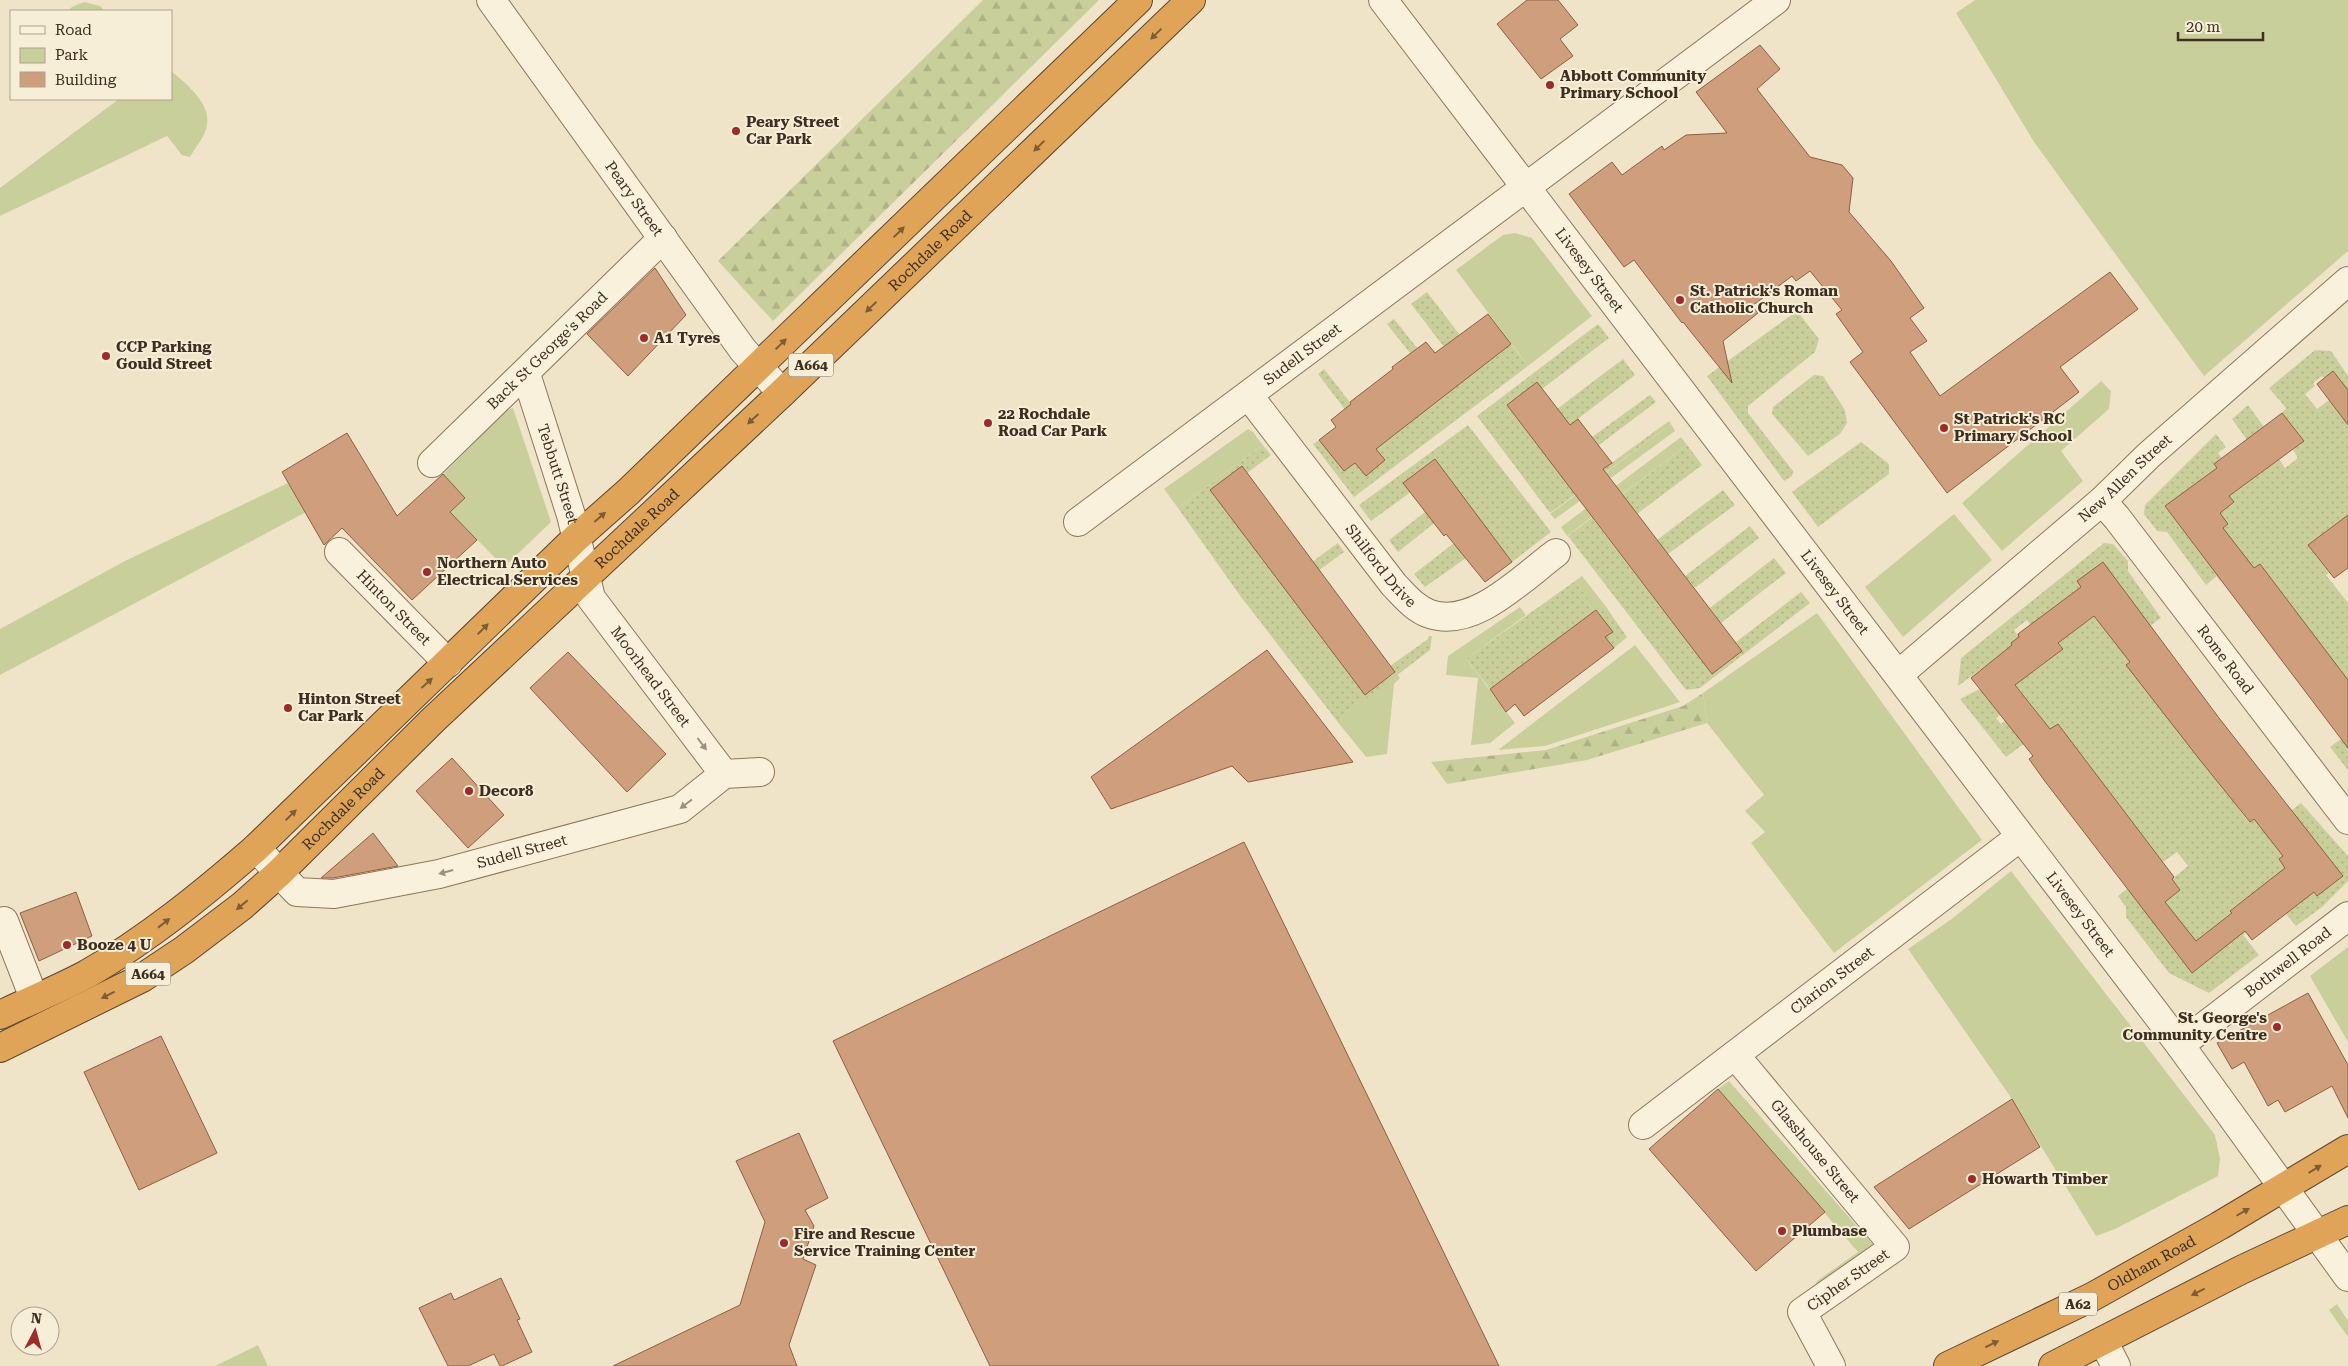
<svg xmlns="http://www.w3.org/2000/svg" width="2348" height="1366" viewBox="0 0 2348 1366" font-family="'Roboto Serif',serif">
<style>
.green{fill:#c9cf9b}
.forest{fill:url(#forest-firs)}
.garden{fill:url(#garden-dots);fill-rule:evenodd}
.building{fill:#cf9f7d;stroke:#8d5f41;fill-rule:evenodd}
.lines{fill:none;stroke-linecap:round;stroke-linejoin:round}
.minor-casing{stroke:#8d765c;stroke-width:30}
.highway-casing{stroke:#5b4430;stroke-width:30}
.minor{stroke:#faf1dc;stroke-width:28}
.highway{stroke:#e0a458;stroke-width:28}
.oneway{fill:#7e5d36}
.oneway2{fill:#9c907e}
.poi-dot{fill:#9e2a2b;stroke:#f7eed8;stroke-width:2}
.labels{text-anchor:middle;stroke-width:4;stroke-linejoin:round;paint-order:stroke}
.shield{fill:#f7eed8;stroke:#756857;stroke-width:1}
.shield-label{font-size:14px;font-weight:bold;fill:#3d2e20}
.poi-label{font-size:15px;font-weight:bold;fill:#3d2e20;stroke:#f7eed8;text-anchor:start}
.street-label{font-size:15px;fill:#3d2e20;stroke:#f7eed8}
</style>
<defs>
<pattern id="forest-firs" width="22" height="20" patternUnits="userSpaceOnUse" patternTransform="scale(1.25)"><rect width="22" height="20" fill="#c9cf9b"/><path d="M5 1l3.5 6h-7zM16 11l3.5 6h-7z" fill="#aeb285"/></pattern>
<pattern id="garden-dots" width="8" height="8" patternUnits="userSpaceOnUse" patternTransform="scale(1.25)"><rect width="8" height="8" fill="#c9cf9b"/><path d="M2 2h.1M6 6h.1" fill="none" stroke="#aeb285" stroke-width="1.8" stroke-linecap="round"/></pattern>
</defs>
<rect width="100%" height="100%" fill="#f0e4c8"/>
<g class="green">
<polygon points="1975,0 2348,0 2348,251 2204,376 2034,142 1956,13"/>
<polygon points="84,2 100,6 105,11 68,11 72,7"/>
<path d="M171 71C187 84 214 106 206 129 203 139 195 148 190 157L182 155 167 136 0 216V188L119 99H171Z"/>
<polygon points="1515,233 1532,238 1592,316 1528,366 1456,270 1503,235"/>
<polygon points="2101,381 2111,391 2109,409 2061,451 2083,481 2002,551 1962,503"/>
<polygon points="513,408 551,522 504,567 450,512 465,498 443,474 507,410"/>
<polygon points="1671,424 1675,431 1555,519 1550,514"/>
<polygon points="1248,429 1252,431 1263,445 1178,508 1164,489"/>
<polygon points="1681,437 1687,445 1567,536 1561,527"/>
<polygon points="288,483 306,512 0,675 0,629 125,561"/>
<polygon points="1954,514 1992,560 1903,637 1865,587"/>
<polygon points="1582,576 1604,604 1596,610 1575,581"/>
<polygon points="1520,607 1526,615 1466,659 1515,723 1490,743 1471,745 1478,678 1446,675 1448,656"/>
<polygon points="1817,613 1982,840 1834,953 1751,843 1765,832 1745,811 1764,795 1707,723 1703,693"/>
<polygon points="1635,645 1680,702 1545,746 1498,750"/>
<polygon points="1397,674 1400,678 1394,684 1387,754 1366,757 1337,721"/>
<polygon points="2011,871 2215,1135 2220,1159 2218,1176 2115,1229 2096,1236 2012,1099 1908,949 1953,918"/>
<polygon points="2348,947 2348,1042 2310,976"/>
<polygon points="1729,1081 1877,1249 1811,1297 1817,1281 1858,1252 1718,1089"/>
<polygon points="2337,1304 2348,1321 2348,1337 2329,1310"/>
<polygon points="258,1345 268,1366 215,1366"/>
</g>
<g class="forest">
<polygon points="983,0 1099,0 773,321 718,261"/>
<polygon points="1703,693 1707,723 1587,760 1447,784 1431,762 1546,750 1683,706"/>
</g>
<g class="garden">
<polygon points="1427,292 1460,335 1444,347 1411,304"/>
<polygon points="1797,311 1819,339 1815,352 1748,406 1748,413 1793,471 1792,476 1784,481 1707,376"/>
<polygon points="1394,319 1417,348 1410,353 1387,324"/>
<polygon points="1598,324 1609,338 1542,389 1573,491 1669,421 1671,424 1550,513 1477,416"/>
<polygon points="1511,344 1528,366 1354,497 1313,444 1319,440 1344,471 1355,463 1366,476 1385,460 1375,448"/>
<path d="M2315 350 2331 351 2348 376V393L2333 372 2324 378 2322 376 2313 383 2315 386 2305 394 2317 409 2329 400 2348 425V515L2308 545 2329 573 2326 575 2348 603V680L2341 670 2335 674 2327 652 2260 564 2254 568 2248 561 2220 581 2217 576 2206 585 2167 532 2157 531 2144 514 2145 505 2216 434 2226 447 2218 453 2222 458 2214 465 2235 492 2279 459 2285 468 2298 458 2293 450 2304 441 2282 413 2286 408 2269 388ZM2215 478 2234 502 2213 518 2228 524 2220 530 2224 536 2200 553 2165 506 2190 488Z"/>
<polygon points="1623,359 1635,375 1570,425 1557,409"/>
<polygon points="1324,369 1356,410 1349,415 1318,374"/>
<polygon points="1814,375 1823,376 1845,410 1847,423 1840,434 1808,456 1772,414 1773,407"/>
<polygon points="1650,395 1656,402 1591,451 1592,437"/>
<polygon points="2248,405 2264,427 2247,440 2232,419"/>
<polygon points="1468,425 1551,532 1512,562 1435,459 1408,479 1415,489 1371,521 1359,505"/>
<polygon points="1861,442 1889,464 1889,474 1818,527 1792,492"/>
<polygon points="1263,445 1271,455 1247,473 1241,467 1210,490 1365,695 1395,673 1390,666 1428,639 1429,636 1432,636 1430,650 1337,721 1241,597 1178,508"/>
<polygon points="1687,445 1702,465 1637,514 1624,496 1593,519 1712,674 1742,651 1736,642 1801,592 1810,603 1700,688 1686,690 1568,536"/>
<polygon points="1723,490 1735,505 1668,554 1657,540"/>
<polygon points="1429,509 1438,520 1398,552 1389,540"/>
<polygon points="1750,526 1759,538 1695,588 1685,576"/>
<polygon points="1338,543 1344,552 1318,571 1312,562"/>
<polygon points="1454,543 1466,558 1425,587 1414,574"/>
<path d="M2104 543 2113 544 2128 561V571L2161 618 2150 626 2127 665 2208 770 2221 785 2225 783 2241 804 2237 807 2249 822 2254 819 2262 830 2290 808 2292 810 2301 803 2348 856V881L2322 907 2296 926 2286 914 2282 916 2261 887 2230 910 2246 932 2243 935 2259 955 2209 993 2169 973 2126 917V907L2118 896 2127 889 2155 910 2180 890 2172 879 2188 866 2177 852 2163 862 2058 724 2029 746 2025 743 2006 757 1960 699 1980 689 2000 715 1996 718 2001 724 2005 721 2020 739 2044 721 1995 659 1958 686 1961 658ZM2077 581 2110 622 2103 628 2096 619 2103 614 2101 611 2076 629 2057 605 2081 587ZM2027 620 2032 627 2041 620 2063 649 2033 672 2011 644 2019 637 2014 630ZM2286 854 2343 876 2317 896 2279 860ZM2206 933 2220 951 2192 973 2178 955Z"/>
<polygon points="1774,558 1786,573 1721,623 1710,608"/>
<polygon points="1575,581 1596,609 1604,604 1627,637 1614,648 1605,637 1612,632 1596,610 1490,689 1466,659"/>
<polygon points="2341,739 2348,747 2348,770 2330,747"/>
</g>
<g class="building">
<polygon points="1527,0 1558,0 1578,25 1560,39 1573,56 1541,79 1497,24"/>
<polygon points="1760,45 1780,69 1757,89 1810,157 1842,165 1853,178 1849,212 1891,261 1924,308 1910,318 1927,341 1910,352 1940,396 2110,272 2138,309 2060,367 2079,392 1947,493 1850,362 1863,352 1836,314 1842,310 1810,271 1796,281 1792,276 1752,306 1758,313 1723,341 1732,383 1683,322 1682,323 1634,260 1624,267 1569,194 1612,162 1622,175 1662,146 1664,150 1686,135 1727,133 1696,92"/>
<polygon points="655,268 686,315 628,376 587,334"/>
<polygon points="1488,314 1511,344 1376,449 1385,460 1366,476 1355,463 1344,471 1319,440 1336,427 1331,420 1351,404 1350,402 1393,369 1392,367 1426,342 1435,353"/>
<polygon points="2333,371 2348,390 2348,425 2317,384"/>
<polygon points="1537,382 1570,425 1578,419 1612,463 1603,469 1742,651 1712,674 1507,405"/>
<polygon points="2282,413 2304,441 2229,496 2234,502 2220,513 2228,524 2223,528 2254,568 2260,564 2348,680 2348,748 2165,506 2217,468 2214,464"/>
<polygon points="347,433 397,516 443,474 465,498 450,512 477,540 412,600 342,528 324,545 282,472"/>
<polygon points="1435,459 1512,562 1485,582 1446,534 1444,536 1403,483"/>
<polygon points="1242,466 1395,672 1365,695 1210,490"/>
<polygon points="2348,515 2348,568 2334,578 2308,545"/>
<path d="M2103 562 2219 718 2343 876 2317 896 2314 892 2252 940 2245 931 2192 973 2044 780 2029 759 2033 756 1971 678 2012 645 2011 643 2019 637 2018 634 2081 587 2077 581ZM2094 616 2130 662 2126 665 2200 760 2250 822 2254 819 2283 856 2279 859 2285 868 2230 911 2232 913 2196 941 2165 902 2180 890 2172 879 2174 877 2058 724 2050 729 2015 685 2063 649 2058 643Z"/>
<polygon points="1596,610 1613,632 1605,637 1614,648 1524,716 1515,704 1506,712 1490,689"/>
<polygon points="1267,650 1353,762 1248,782 1232,766 1111,809 1091,777"/>
<polygon points="568,652 666,754 627,792 530,688"/>
<polygon points="452,758 504,815 468,848 416,791"/>
<polygon points="373,833 398,866 333,878 321,878"/>
<polygon points="1244,842 1499,1366 990,1366 833,1041"/>
<polygon points="76,892 92,936 39,961 20,913"/>
<polygon points="2308,993 2348,1065 2348,1118 2332,1086 2285,1112 2278,1100 2268,1106 2244,1062 2232,1069 2217,1043"/>
<polygon points="161,1036 217,1153 139,1190 84,1072"/>
<polygon points="1718,1089 1825,1212 1756,1271 1649,1149"/>
<polygon points="2012,1099 2040,1147 1909,1229 1874,1187"/>
<polygon points="799,1133 828,1198 805,1210 814,1226 803,1259 816,1265 789,1345 797,1366 613,1366 740,1305 765,1222 736,1161"/>
<polygon points="501,1278 520,1319 517,1320 532,1352 502,1366 500,1366 494,1354 468,1366 448,1366 419,1308 451,1293 454,1300"/>
</g>
<g class="lines">
<defs>
<g id="minor">
<path id="s1" d="M491 0 743 350 782 393"/>
<path id="s2" d="M1383 0 2180 1045 2348 1277"/>
<path id="s3" d="M526 374 571 515 591 598 724 774"/>
<path id="s4" d="M1249 396 1394 585C1405 596 1415 609 1430 614 1474 629 1522 578 1556 553"/>
<path id="s5" d="M432 463 663 238"/>
<path id="s6" d="M2102 501 2117 518 2348 820"/>
<path id="s7" d="M1078 522 1776 0"/>
<path id="s8" d="M339 552 448 663"/>
<path id="s9" d="M1899 674 2102 501 2149 455 2348 281"/>
<path id="s10" d="M256 848 297 892 334 894 439 874 680 809 724 774 760 772"/>
<polyline points="4,921 34,998"/>
<path id="s11" d="M2180 1045 2348 916"/>
<path id="s12" d="M1735 1055 1895 1247 1802 1312 1831 1366"/>
<path id="s13" d="M1643 1125 2020 837"/>
<polyline points="2103,1341 2116,1366"/>
</g>
<g id="highway">
<path d="M0 1015C29 1001 59 989 87 974 148 939 203 894 256 848L576 538 628 492 1138 0"/>
<path id="s14" d="M0 1048 142 978 184 950 242 906 279 873 433 720 782 393 1191 0"/>
<path id="s15" d="M1948 1366 2092 1297 2219 1226 2348 1149"/>
<polyline points="2053,1366 2241,1270 2348,1220"/>
</g>
</defs>
<use href="#minor" class="minor-casing"/>
<use href="#highway" class="highway-casing"/>
<use href="#minor" class="minor"/>
<use href="#highway" class="highway"/>
</g>
<defs><path id="oneway-solid" d="M-6-.8H1V-3.2L6.5 0L1 3.2V.8H-6Z" transform="scale(1.25)"/></defs>
<g class="oneway">
<use href="#oneway-solid" transform="translate(1156 34) rotate(136)"/>
<use href="#oneway-solid" transform="translate(1039 146) rotate(136)"/>
<use href="#oneway-solid" transform="translate(899 232) rotate(-44)"/>
<use href="#oneway-solid" transform="translate(871 307) rotate(136)"/>
<use href="#oneway-solid" transform="translate(781 344) rotate(-44)"/>
<use href="#oneway-solid" transform="translate(753 419) rotate(138)"/>
<use href="#oneway-solid" transform="translate(600 517) rotate(-41)"/>
<use href="#oneway-solid" transform="translate(483 629) rotate(-45)"/>
<use href="#oneway-solid" transform="translate(427 683) rotate(-42)"/>
<use href="#oneway-solid" transform="translate(291 815) rotate(-44)"/>
<use href="#oneway-solid" transform="translate(242 905) rotate(140)"/>
<use href="#oneway-solid" transform="translate(164 923) rotate(-38)"/>
<use href="#oneway-solid" transform="translate(108 995) rotate(153)"/>
<use href="#oneway-solid" transform="translate(2315 1169) rotate(-31)"/>
<use href="#oneway-solid" transform="translate(2243 1212) rotate(-30)"/>
<use href="#oneway-solid" transform="translate(2198 1292) rotate(153)"/>
<use href="#oneway-solid" transform="translate(1992 1344) rotate(-26)"/>
</g>
<g class="oneway2">
<use href="#oneway-solid" transform="translate(702 744) rotate(53)"/>
<use href="#oneway-solid" transform="translate(686 804) rotate(143)"/>
<use href="#oneway-solid" transform="translate(446 872) rotate(165)"/>
</g>
<g class="poi-dot">
<circle cx="1550" cy="85" r="5"/>
<circle cx="736" cy="131" r="5"/>
<circle cx="1680" cy="300" r="5"/>
<circle cx="644" cy="338" r="5"/>
<circle cx="106" cy="356" r="5"/>
<circle cx="988" cy="423" r="5"/>
<circle cx="1944" cy="428" r="5"/>
<circle cx="427" cy="572" r="5"/>
<circle cx="288" cy="708" r="5"/>
<circle cx="469" cy="791" r="5"/>
<circle cx="67" cy="945" r="5"/>
<circle cx="2277" cy="1027" r="5"/>
<circle cx="1972" cy="1179" r="5"/>
<circle cx="1782" cy="1231" r="5"/>
<circle cx="784" cy="1243" r="5"/>
</g>
<g class="labels">
<g class="shield">
<rect x="788.5" y="353.5" width="45" height="23" rx="4"/>
<rect x="125.5" y="962.5" width="45" height="23" rx="4"/>
<rect x="2059" y="1292.5" width="38" height="23" rx="4"/>
</g>
<g class="shield-label">
<text x="811" y="370">A664</text>
<text x="148" y="979">A664</text>
<text x="2078" y="1309">A62</text>
</g>
<g class="poi-label">
<text x="1560" y="81">Abbott Community<tspan x="1560" dy="17">Primary School</tspan></text>
<text x="746" y="127">Peary Street<tspan x="746" dy="17">Car Park</tspan></text>
<text x="1690" y="296">St. Patrick's Roman<tspan x="1690" dy="17">Catholic Church</tspan></text>
<text x="654" y="343">A1 Tyres</text>
<text x="116" y="352">CCP Parking<tspan x="116" dy="17">Gould Street</tspan></text>
<text x="998" y="419">22 Rochdale<tspan x="998" dy="17">Road Car Park</tspan></text>
<text x="1954" y="424">St Patrick's RC<tspan x="1954" dy="17">Primary School</tspan></text>
<text x="437" y="568">Northern Auto<tspan x="437" dy="17">Electrical Services</tspan></text>
<text x="298" y="704">Hinton Street<tspan x="298" dy="17">Car Park</tspan></text>
<text x="479" y="796">Decor8</text>
<text x="77" y="950">Booze 4 U</text>
<text x="2267" y="1023" text-anchor="end">St. George's<tspan x="2267" dy="17">Community Centre</tspan></text>
<text x="1982" y="1184">Howarth Timber</text>
<text x="1792" y="1236">Plumbase</text>
<text x="794" y="1239">Fire and Rescue<tspan x="794" dy="17">Service Training Center</tspan></text>
</g>
<g class="street-label">
<text dy="5" stroke="none"><textPath href="#s1" startOffset="245">Peary Street</textPath></text>
<text dy="5" stroke="none"><textPath href="#s14" startOffset="1232">Rochdale Road</textPath></text>
<text dy="5" stroke="none"><textPath href="#s2" startOffset="340">Livesey Street</textPath></text>
<text dy="5" stroke="none"><textPath href="#s5" startOffset="161">Back St George's Road</textPath></text>
<text dy="5" stroke="none"><textPath href="#s7" startOffset="280">Sudell Street</textPath></text>
<text dy="5" stroke="none"><textPath href="#s3" startOffset="105">Tebbutt Street</textPath></text>
<text dy="5" stroke="none"><textPath href="#s9" startOffset="299">New Allen Street</textPath></text>
<text dy="5" stroke="none"><textPath href="#s14" startOffset="828">Rochdale Road</textPath></text>
<text dy="5" stroke="none"><textPath href="#s4" startOffset="215">Shilford Drive</textPath></text>
<text dy="5" stroke="none"><textPath href="#s2" startOffset="745">Livesey Street</textPath></text>
<text dy="5" stroke="none"><textPath href="#s8" startOffset="78">Hinton Street</textPath></text>
<text dy="5" stroke="none"><textPath href="#s6" startOffset="201">Rome Road</textPath></text>
<text dy="5" stroke="none"><textPath href="#s3" startOffset="332">Moorhead Street</textPath></text>
<text dy="5" stroke="none"><textPath href="#s14" startOffset="422">Rochdale Road</textPath></text>
<text dy="5" stroke="none"><textPath href="#s10" startOffset="290">Sudell Street</textPath></text>
<text dy="5" stroke="none"><textPath href="#s2" startOffset="1150">Livesey Street</textPath></text>
<text dy="5" stroke="none"><textPath href="#s11" startOffset="136">Bothwell Road</textPath></text>
<text dy="5" stroke="none"><textPath href="#s13" startOffset="238">Clarion Street</textPath></text>
<text dy="5" stroke="none"><textPath href="#s12" startOffset="125">Glasshouse Street</textPath></text>
<text dy="5" stroke="none"><textPath href="#s15" startOffset="228">Oldham Road</textPath></text>
<text transform="translate(1848 1280) rotate(-35)" y="5">Cipher Street</text>
</g>
</g>
<rect x="10" y="10" width="162" height="90" fill="#f7eed8" stroke="#ada18e"/>
<rect x="20" y="26" width="25" height="8" fill="#faf1dc" stroke="#ada18e"/>
<text x="55" y="35" font-size="15" fill="#3d2e20">Road</text>
<rect x="20" y="48" width="25" height="15" fill="#c9cf9b" stroke="#ada18e"/>
<text x="55" y="60" font-size="15" fill="#3d2e20">Park</text>
<rect x="20" y="72" width="25" height="15" fill="#cf9f7d" stroke="#ada18e"/>
<text x="55" y="85" font-size="15" fill="#3d2e20">Building</text>
<g transform="translate(35 1331) rotate(6)"><circle r="24" fill="#f7eed8" stroke="#ada18e"/>
<path d="M0-4L9 19L0 12L-9 19Z" fill="#9e2a2b"/>
<text y="-8" font-size="14" font-weight="bold" text-anchor="middle" fill="#3d2e20">N</text>
</g>
<path d="M2178 32v8h85v-8" fill="none" stroke="#3d2e20" stroke-width="2.5"/>
<text x="2186" y="32" font-size="15" fill="#3d2e20" stroke="#f7eed8" stroke-width="4" paint-order="stroke">20 m</text>
</svg>
